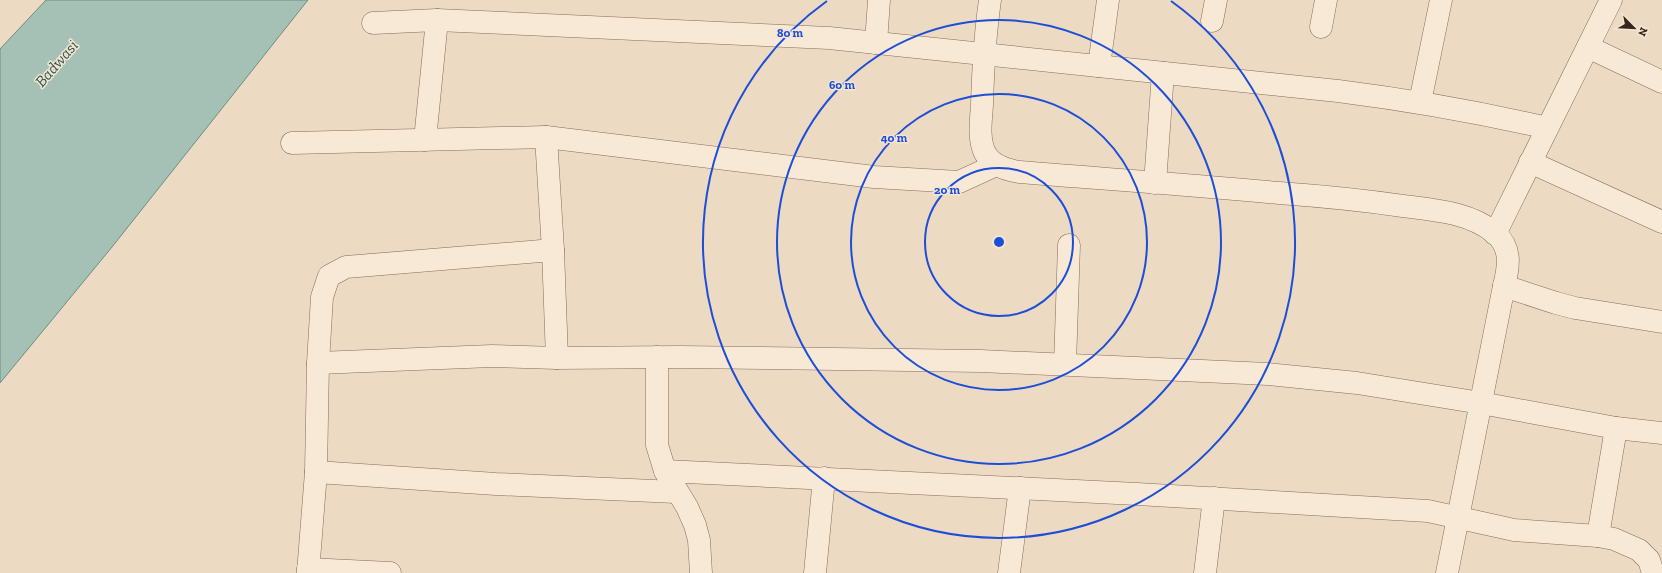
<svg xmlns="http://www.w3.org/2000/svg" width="1662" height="573" viewBox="0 0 1662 573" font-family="'Zilla Slab',serif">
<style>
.water{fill:#a5c0b4;stroke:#6c8e80}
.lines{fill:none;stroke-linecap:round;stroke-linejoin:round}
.street-casing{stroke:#876b5a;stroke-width:23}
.street{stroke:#f8e8d6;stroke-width:22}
.ring{fill:none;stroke:#1d4ed8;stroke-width:2}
.labels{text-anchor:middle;stroke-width:3;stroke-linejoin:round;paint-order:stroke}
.water-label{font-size:16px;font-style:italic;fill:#2e564d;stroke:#f4e5d2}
.centre{fill:#1d4ed8;stroke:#f4e5d2;stroke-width:2}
.ring-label{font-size:12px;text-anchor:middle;font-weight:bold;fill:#1d4ed8;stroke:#f4e5d2;stroke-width:3;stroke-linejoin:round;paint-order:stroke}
</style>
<rect width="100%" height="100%" fill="#eddac3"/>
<polygon class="water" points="46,0 308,0 112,247 0,383 0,49"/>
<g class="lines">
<defs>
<g id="street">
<path d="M990 0C985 35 983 69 982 105 981 120 978 139 985 153 992 166 1007 170 1019 172 1106 179 1193 185 1279 193 1321 196 1362 200 1403 206 1434 210 1469 212 1495 233 1512 248 1509 266 1504 286L1447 573"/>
<polyline points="1212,21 1216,0"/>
<path d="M373 23 437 20 829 38 1338 91C1409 100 1478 112 1547 128"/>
<polyline points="1321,27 1326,0"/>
<polyline points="876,43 879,0"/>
<polyline points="1588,47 1662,82"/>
<polyline points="1099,66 1108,0"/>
<polyline points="1420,102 1441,0"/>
<polyline points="546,137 553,250 557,358"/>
<polyline points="425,140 437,20"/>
<polyline points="292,143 546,137 874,177 959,182 996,165"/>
<polyline points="1530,162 1662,222"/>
<polyline points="1155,183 1163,73"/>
<polyline points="1495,234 1611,0"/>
<polyline points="1504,286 1556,303 1575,308 1662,322"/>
<polyline points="657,357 657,445 665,471 687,507 695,525 699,540 701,573"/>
<polyline points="318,363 492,356 557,358 680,357 981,361 1268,374 1357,383 1481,403 1616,428 1662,433"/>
<polyline points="1065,364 1069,245"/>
<polyline points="665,471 1137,494 1428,511 1514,530 1598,536 1614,539 1639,550 1649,560 1653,573"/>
<polyline points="316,472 496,484 676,492"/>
<polyline points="1598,536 1616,428"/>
<polyline points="308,569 390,573"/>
<polyline points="308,573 316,472 318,363 322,297 329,276 346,267 553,250"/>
<polyline points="815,573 824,478"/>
<polyline points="1009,573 1020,488"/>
<polyline points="1205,573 1214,498"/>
</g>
</defs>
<use href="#street" class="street-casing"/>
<use href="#street" class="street"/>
</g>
<g class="ring">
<circle cx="999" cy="242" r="74"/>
<circle cx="999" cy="242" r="148"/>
<circle cx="999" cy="242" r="222"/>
<path d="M1171 1A296 296 0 1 1 827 1"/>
</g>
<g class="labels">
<g class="water-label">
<text transform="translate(56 63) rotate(-49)" y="6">Badwasi</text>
</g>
</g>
<circle cx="999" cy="242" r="6" class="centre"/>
<g class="ring-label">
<text x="790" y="37">80 m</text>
<text x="842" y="89">60 m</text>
<text x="894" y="142">40 m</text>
<text x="947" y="194">20 m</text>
</g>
<g transform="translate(1634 28) rotate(114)" stroke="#f4e5d2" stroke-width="3" paint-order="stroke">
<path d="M0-3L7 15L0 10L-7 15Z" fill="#37261e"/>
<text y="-6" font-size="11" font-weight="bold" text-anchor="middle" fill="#37261e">N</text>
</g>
</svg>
